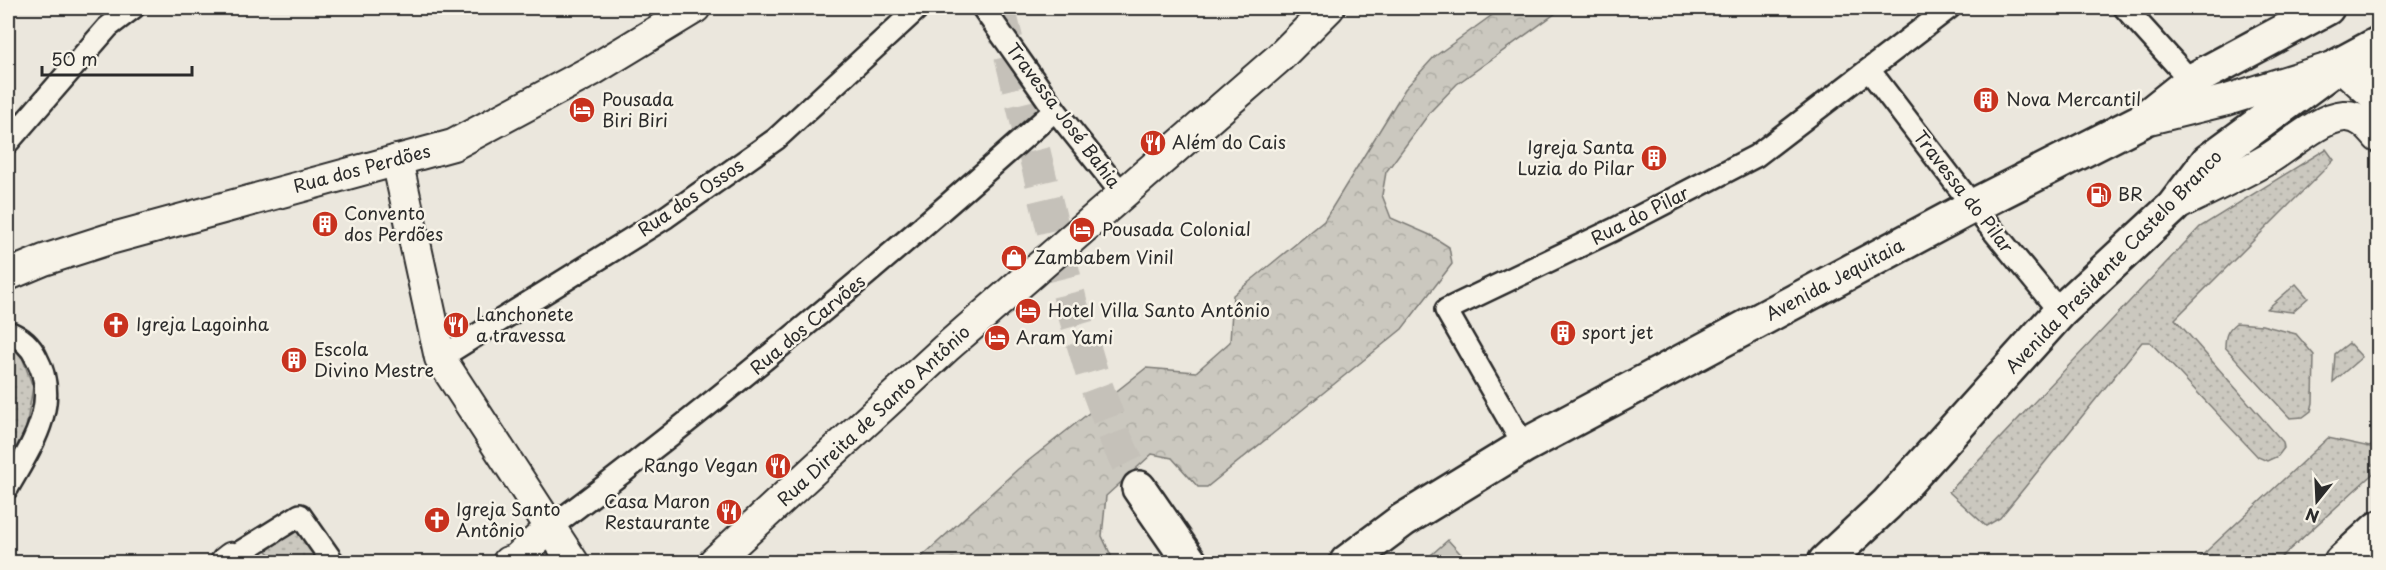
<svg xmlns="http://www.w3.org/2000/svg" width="2386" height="570" viewBox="0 0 2386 570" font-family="'Playpen Sans',sans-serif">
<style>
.grass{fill:url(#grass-dots);stroke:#7b7a75;stroke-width:1.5}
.forest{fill:url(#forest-crowns);stroke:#7b7a75;stroke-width:1.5}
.garden{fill:#cbc8bf;stroke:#7b7a75;stroke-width:1.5}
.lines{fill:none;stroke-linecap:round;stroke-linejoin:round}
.primary-tunnel{stroke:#c5c1b9;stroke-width:33;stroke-dasharray:33 16;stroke-linecap:butt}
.street-casing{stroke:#2b2b2b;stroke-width:26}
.secondary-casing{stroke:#2b2b2b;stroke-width:34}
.primary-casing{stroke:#2b2b2b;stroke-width:38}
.street{stroke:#f7f3e8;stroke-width:21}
.secondary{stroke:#f7f3e8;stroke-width:30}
.primary{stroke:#f7f3e8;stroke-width:33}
.labels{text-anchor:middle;stroke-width:5;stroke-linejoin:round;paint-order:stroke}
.poi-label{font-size:18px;fill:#2b2b2b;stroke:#f7f3e8;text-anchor:start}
.street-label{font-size:18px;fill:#2b2b2b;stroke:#f7f3e8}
</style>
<defs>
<pattern id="grass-dots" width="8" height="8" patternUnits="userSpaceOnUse" patternTransform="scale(1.5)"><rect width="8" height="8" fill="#cbc8bf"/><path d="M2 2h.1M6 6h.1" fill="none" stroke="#aeaca4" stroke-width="1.8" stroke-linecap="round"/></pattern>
<pattern id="forest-crowns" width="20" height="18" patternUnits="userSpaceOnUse" patternTransform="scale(1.5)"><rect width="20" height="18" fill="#cbc8bf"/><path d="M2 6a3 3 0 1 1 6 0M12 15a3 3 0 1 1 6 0" fill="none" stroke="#aeaca4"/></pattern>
</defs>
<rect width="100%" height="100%" fill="#ebe7dd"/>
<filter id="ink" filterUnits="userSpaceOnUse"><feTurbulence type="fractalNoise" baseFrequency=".0167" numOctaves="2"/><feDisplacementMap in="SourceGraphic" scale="12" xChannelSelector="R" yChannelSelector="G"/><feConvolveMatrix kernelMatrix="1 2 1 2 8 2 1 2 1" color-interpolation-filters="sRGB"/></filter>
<g filter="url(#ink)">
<g class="grass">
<polygon points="2326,149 2334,160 2175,319 2283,442 2284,448 2278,456 2267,461 2258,457 2150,342 2142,342 2000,518 1986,526 1949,492 2200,227"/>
<polygon points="2296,284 2308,298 2292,312 2267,309"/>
<path d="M2236 323 2262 325 2296 334 2314 355 2313 403 2311 411 2303 417 2290 418 2225 347C2225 336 2227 330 2236 323Z"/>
<polygon points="2349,343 2362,357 2333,382 2335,354"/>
<polygon points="8,345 21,354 33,387 26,428 8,463"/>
<polygon points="2328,438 2370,447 2378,440 2378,469 2276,562 2195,562"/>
<path d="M294 530 301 531 320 562C303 562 280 565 267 551Z"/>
</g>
<polygon class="forest" points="1502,8 1563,8 1457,84 1431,111 1386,172 1382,195 1391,218 1430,235 1449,247 1452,264 1402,329 1207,487 1198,487 1172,458 1152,454 1106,496 1102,536 1114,562 916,562 1018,469 1146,368 1196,372 1230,342 1233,295 1324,221 1405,89 1434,57"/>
<polygon class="garden" points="1448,540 1468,562 1423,562"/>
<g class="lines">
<polyline class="primary-tunnel" points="999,8 1071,303 1093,377 1116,439 1139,488"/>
<defs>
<g id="street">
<polyline points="983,8 1055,110 1123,195"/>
<polyline points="2125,8 2191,81"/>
<polyline points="1869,70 1973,206 2060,312"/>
<polyline points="8,142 108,27 133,8"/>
<path d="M8 332C21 337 31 346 37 359 61 404 30 448 8 487"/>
<polyline points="440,358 666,217 776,139 918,8"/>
<polyline points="1524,446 1446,310 1613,230 1756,156 1949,8"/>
<path d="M551 527C726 396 892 256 1055 110"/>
<polyline points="234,562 231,558 300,515 333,562"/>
</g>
<g id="secondary">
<polyline points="2339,65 2378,99"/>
<polyline points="2141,121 2227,100 2339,65 2378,64"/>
<polyline points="397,160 440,358 573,562"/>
<path d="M2173 207C2205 191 2238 176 2268 159 2290 146 2319 118 2344 116 2359 115 2369 126 2378 137"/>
<polyline points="8,275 44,260 106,240 453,145 593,70 695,8"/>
<polyline points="226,562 231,558 241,562"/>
<polyline points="508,562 515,560 551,527"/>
<polyline points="714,562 946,348 1280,57 1329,8"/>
</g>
<g id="primary">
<polyline points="1139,488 1190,562"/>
<polyline points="1347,562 1403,520 1524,446 1973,206 2141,121 2191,81 2327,8"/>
<polyline points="1825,562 1887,504 2060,312 2173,207 2208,161 2339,65 2378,44"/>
<polyline points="2341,562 2378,528"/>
</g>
</defs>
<use href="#street" class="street-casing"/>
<use href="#secondary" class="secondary-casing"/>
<use href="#primary" class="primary-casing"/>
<use href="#street" class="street"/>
<use href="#secondary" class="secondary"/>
<use href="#primary" class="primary"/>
</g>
</g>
<defs>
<symbol id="building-disc" viewBox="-11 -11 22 22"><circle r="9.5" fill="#c8321e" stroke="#f7f3e8"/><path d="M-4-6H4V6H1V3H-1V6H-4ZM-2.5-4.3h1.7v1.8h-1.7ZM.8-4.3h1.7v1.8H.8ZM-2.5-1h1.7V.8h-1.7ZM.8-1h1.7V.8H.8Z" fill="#fff"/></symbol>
<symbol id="hotel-disc" viewBox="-11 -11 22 22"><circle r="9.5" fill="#c8321e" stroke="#f7f3e8"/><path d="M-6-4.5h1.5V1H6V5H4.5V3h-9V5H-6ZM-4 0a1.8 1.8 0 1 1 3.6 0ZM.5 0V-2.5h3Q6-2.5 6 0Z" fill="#fff"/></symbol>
<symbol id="restaurant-disc" viewBox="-11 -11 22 22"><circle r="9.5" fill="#c8321e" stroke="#f7f3e8"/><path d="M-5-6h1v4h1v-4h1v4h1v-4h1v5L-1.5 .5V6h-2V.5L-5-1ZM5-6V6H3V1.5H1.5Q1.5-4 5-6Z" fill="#fff"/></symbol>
<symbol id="fuel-disc" viewBox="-11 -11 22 22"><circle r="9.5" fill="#c8321e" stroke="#f7f3e8"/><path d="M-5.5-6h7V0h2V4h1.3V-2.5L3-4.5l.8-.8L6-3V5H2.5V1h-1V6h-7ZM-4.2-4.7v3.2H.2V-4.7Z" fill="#fff"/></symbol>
<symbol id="shop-disc" viewBox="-11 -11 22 22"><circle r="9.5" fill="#c8321e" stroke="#f7f3e8"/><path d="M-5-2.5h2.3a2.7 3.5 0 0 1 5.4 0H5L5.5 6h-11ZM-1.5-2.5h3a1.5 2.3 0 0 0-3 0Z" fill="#fff"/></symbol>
<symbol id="church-disc" viewBox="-11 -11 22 22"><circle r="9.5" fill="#c8321e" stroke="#f7f3e8"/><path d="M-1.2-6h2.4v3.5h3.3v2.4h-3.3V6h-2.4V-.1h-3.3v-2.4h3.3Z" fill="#fff"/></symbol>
</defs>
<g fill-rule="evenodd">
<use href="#building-disc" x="1971" y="85" width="30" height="30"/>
<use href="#hotel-disc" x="567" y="95" width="30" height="30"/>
<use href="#restaurant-disc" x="1138" y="128" width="30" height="30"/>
<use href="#building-disc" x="1639" y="143" width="30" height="30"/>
<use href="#fuel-disc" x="2084" y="180" width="30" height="30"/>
<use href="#building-disc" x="310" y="209" width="30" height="30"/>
<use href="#hotel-disc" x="1067" y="215" width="30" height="30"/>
<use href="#shop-disc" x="999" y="243" width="30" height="30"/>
<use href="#hotel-disc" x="1013" y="296" width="30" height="30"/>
<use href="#church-disc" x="101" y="310" width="30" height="30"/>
<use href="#restaurant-disc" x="441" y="310" width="30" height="30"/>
<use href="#building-disc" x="1548" y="318" width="30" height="30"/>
<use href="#hotel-disc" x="982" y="323" width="30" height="30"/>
<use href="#building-disc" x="279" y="345" width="30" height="30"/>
<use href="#restaurant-disc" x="763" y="451" width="30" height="30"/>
<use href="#restaurant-disc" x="714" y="497" width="30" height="30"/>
<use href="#church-disc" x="422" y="505" width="30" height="30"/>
</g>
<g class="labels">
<g class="poi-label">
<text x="602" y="106">Pousada<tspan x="602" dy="21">Biri Biri</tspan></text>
<text x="2006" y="106">Nova Mercantil</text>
<text x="1172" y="149">Além do Cais</text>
<text x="1634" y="154" text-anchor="end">Igreja Santa<tspan x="1634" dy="21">Luzia do Pilar</tspan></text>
<text x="2118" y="201">BR</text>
<text x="344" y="220">Convento<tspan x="344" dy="21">dos Perdões</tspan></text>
<text x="1102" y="236">Pousada Colonial</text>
<text x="1034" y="264">Zambabem Vinil</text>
<text x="1048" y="317">Hotel Villa Santo Antônio</text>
<text x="476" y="321">Lanchonete<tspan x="476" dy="21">a travessa</tspan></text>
<text x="136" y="331">Igreja Lagoinha</text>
<text x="1582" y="339">sport jet</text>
<text x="1016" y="344">Aram Yami</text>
<text x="314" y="356">Escola<tspan x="314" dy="21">Divino Mestre</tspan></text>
<text x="758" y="472" text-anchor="end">Rango Vegan</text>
<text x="710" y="508" text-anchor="end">Casa Maron<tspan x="710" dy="21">Restaurante</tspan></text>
<text x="456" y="516">Igreja Santo<tspan x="456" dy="21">Antônio</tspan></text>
</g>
<g class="street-label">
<text transform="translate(1063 116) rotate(53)" y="6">Travessa José Bahia</text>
<text transform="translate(362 169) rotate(-15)" y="6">Rua dos Perdões</text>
<text transform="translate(1963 192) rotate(52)" y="6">Travessa do Pilar</text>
<text transform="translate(691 198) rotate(-34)" y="6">Rua dos Ossos</text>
<text transform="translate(1640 216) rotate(-27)" y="6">Rua do Pilar</text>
<text transform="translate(2114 262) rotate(-46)" y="6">Avenida Presidente Castelo Branco</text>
<text transform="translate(1835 280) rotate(-28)" y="6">Avenida Jequitaia</text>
<text transform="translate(808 325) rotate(-40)" y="6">Rua dos Carvões</text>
<text transform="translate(874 416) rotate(-43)" y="6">Rua Direita de Santo Antônio</text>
</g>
</g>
<rect width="2386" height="570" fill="none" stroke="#f7f3e8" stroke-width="30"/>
<rect x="15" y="15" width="2356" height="540" fill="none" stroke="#2b2b2b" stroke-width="2" filter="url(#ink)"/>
<g transform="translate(2317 501) rotate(198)" stroke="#f7f3e8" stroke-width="4.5" paint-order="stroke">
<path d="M0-4.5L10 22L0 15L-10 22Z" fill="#2b2b2b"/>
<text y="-9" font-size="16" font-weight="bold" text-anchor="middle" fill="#2b2b2b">N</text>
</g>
<path d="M42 66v9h150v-9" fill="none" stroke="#2b2b2b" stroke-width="3"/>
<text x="51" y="66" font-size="18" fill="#2b2b2b" stroke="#f7f3e8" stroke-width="4.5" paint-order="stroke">50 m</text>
</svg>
